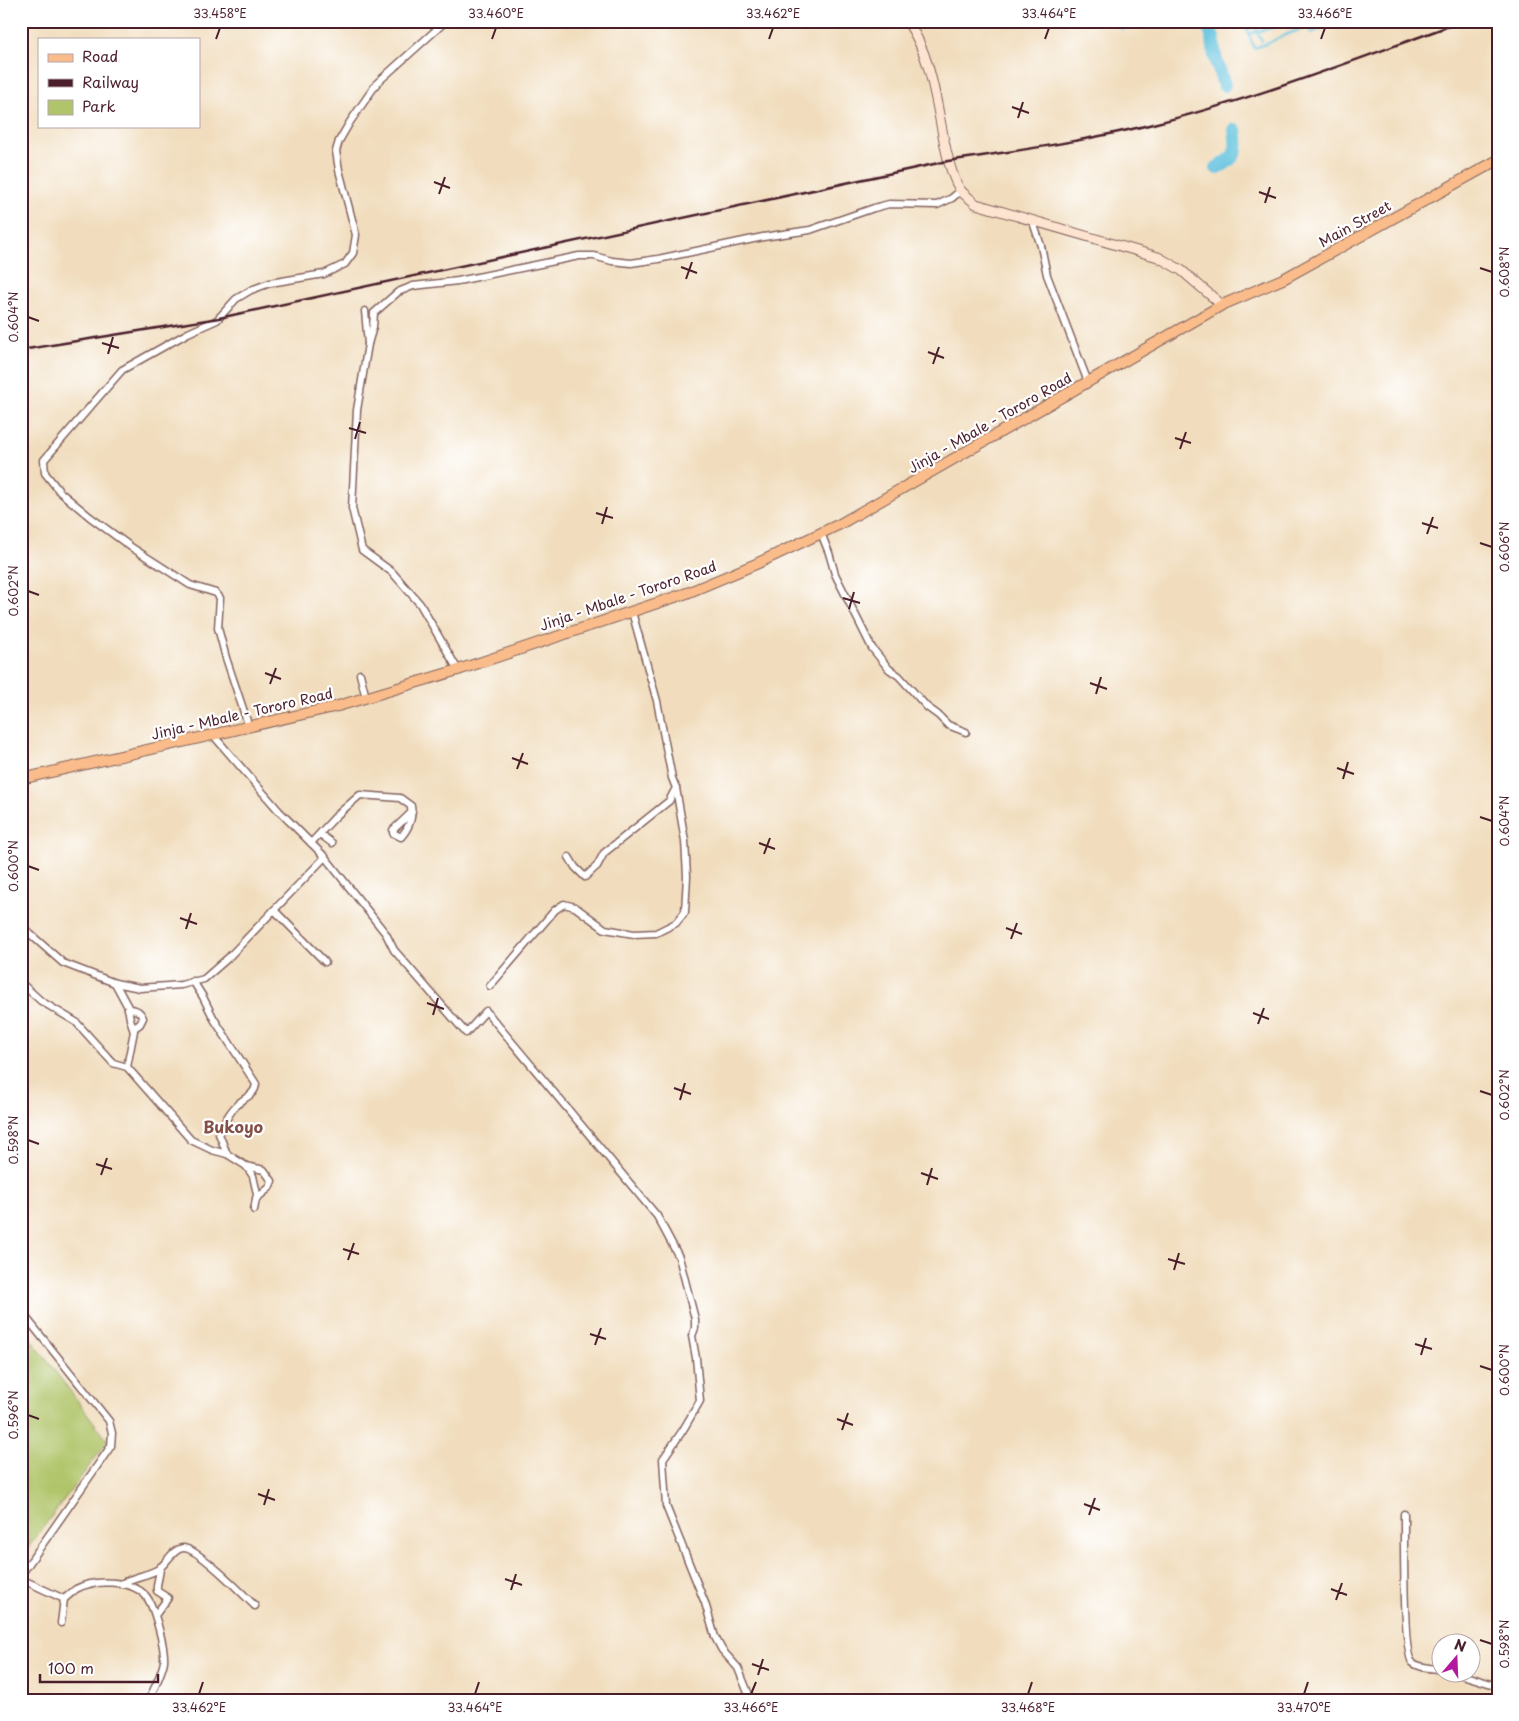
<svg xmlns="http://www.w3.org/2000/svg" width="1519" height="1721" viewBox="0 0 1519 1721" font-family="'Playpen Sans',sans-serif">
<style>
.green{fill:#b0c56a;stroke:#7d724a}
.lines{fill:none;stroke-linecap:round;stroke-linejoin:round}
.stream{stroke:#5fc1dd;stroke-width:2.5}
.river{stroke:#5fc1dd;stroke-width:14}
.street-casing{stroke:#84625e;stroke-width:9}
.secondary-casing{stroke:#84625e;stroke-width:11}
.primary-casing{stroke:#84625e;stroke-width:12}
.street{stroke:#fff;stroke-width:6}
.secondary{stroke:#fde4d0;stroke-width:9}
.primary{stroke:#f9bc8a;stroke-width:10}
.rail{stroke:#4a1f2b;stroke-width:2.5}
.ticks{fill:none;stroke:#4a1f2b;stroke-width:2}
.labels{text-anchor:middle;stroke-width:4.5;stroke-linejoin:round;paint-order:stroke}
.street-label{font-size:14px;fill:#4a1f2b;stroke:#fff}
.quarter-label{font-size:16px;font-weight:bold;fill:#835047;stroke:#fff}
.neatline{fill:none;stroke:#4a1f2b;stroke-width:2}
.ticks-label{font-size:12px;text-anchor:middle;fill:#4a1f2b}
</style>
<rect width="100%" height="100%" fill="#fff"/>
<filter id="ink" filterUnits="userSpaceOnUse"><feTurbulence type="fractalNoise" baseFrequency=".02" numOctaves="2"/><feDisplacementMap in="SourceGraphic" scale="10" xChannelSelector="R" yChannelSelector="G"/><feConvolveMatrix kernelMatrix="1 2 1 2 8 2 1 2 1" color-interpolation-filters="sRGB"/></filter>
<filter id="wash" filterUnits="userSpaceOnUse"><feTurbulence type="fractalNoise" baseFrequency=".0096" numOctaves="4" result="noise"/><feDisplacementMap in="SourceGraphic" scale="20" xChannelSelector="R" yChannelSelector="G"/><feGaussianBlur stdDeviation="1.12" result="paint"/><feColorMatrix in="noise" values="0 0 0 0 0 0 0 0 0 0 0 0 0 0 0 0 0 1.4 0 .05"/><feComposite in="paint" operator="in"/></filter>
<g filter="url(#wash)">
<rect width="100%" height="100%" fill="#f1ddbd"/>
<polygon class="green" points="21,1326 108,1441 21,1557"/>
<g class="lines">
<g class="stream">
<polyline points="1120,21 1122,29"/>
<polyline points="1246,21 1247,29 1254,48 1269,43 1280,37 1323,21"/>
<polyline points="1256,21 1257,32 1262,41"/>
<polyline points="1305,21 1310,31"/>
<polyline points="1315,21 1319,30"/>
<polyline points="1247,29 1275,21"/>
<polyline points="1311,33 1339,21"/>
<polyline points="1248,34 1298,21"/>
</g>
<g class="river">
<polyline points="1206,21 1213,38 1215,57 1224,85"/>
<path d="M1217 168C1236 158 1239 151 1235 130"/>
</g>
</g>
</g>
<g filter="url(#ink)">
<g class="lines">
<defs>
<g id="street">
<polyline points="1033,222 1041,246 1047,275 1088,382"/>
<polyline points="365,311 368,344 357,410 352,508 362,550 392,572 420,604 458,670"/>
<polyline points="368,344 373,327 374,313 398,292 413,286 458,281 579,256 594,256 612,261 631,263 658,259 763,237 810,230 874,208 889,204 937,205 952,198 960,191"/>
<polyline points="821,533 829,553 835,574 872,648 889,669 899,676 927,707 938,715 948,725 966,732"/>
<polyline points="360,674 366,698"/>
<polyline points="249,727 226,658 218,628 220,598 216,593 190,585 131,547 90,517 60,492 45,473 44,460 122,370 188,333 217,320 236,299 251,290 270,283 324,274 345,264 353,253 356,235 339,170 336,151 339,141 350,122 377,83 446,21"/>
<polyline points="213,735 279,811 325,857 386,934 394,950 466,1033 486,1011 657,1216 679,1257 695,1319 695,1328 692,1336 696,1358 700,1401 683,1430 663,1459 666,1506 705,1603 715,1637 722,1650 738,1668 751,1700"/>
<polyline points="320,834 332,843"/>
<path d="M311 843 336 816 360 795 400 798 411 806C413 818 409 828 401 837L393 833V830L412 812"/>
<polyline points="569,857 575,867 585,877 597,866 604,853 669,801 676,788"/>
<polyline points="274,910 325,962"/>
<polyline points="21,926 63,963 115,983 140,988 181,985 204,979 228,958 325,857"/>
<path d="M193 981 203 997 214 1019 256 1084C255 1095 245 1097 238 1104 229 1112 224 1123 219 1134L227 1154"/>
<polyline points="21,983 41,1001 76,1022 113,1063 127,1067 191,1140 212,1150 227,1154 246,1166 253,1176 257,1194 254,1210"/>
<polyline points="115,983 128,1007 130,1019 134,1031 127,1067"/>
<polyline points="490,986 555,910 564,904 575,907 605,929 634,934 656,933 676,923 685,912 687,876 685,841 676,788 672,778 657,701 632,612"/>
<path d="M128 1009C136 1009 140 1011 143 1018L140 1024 133 1029"/>
<polyline points="246,1166 264,1170 272,1181 269,1188 256,1199"/>
<polyline points="21,1311 109,1421 112,1433 111,1446 21,1575"/>
<path d="M1404 1514C1404 1533 1403 1654 1412 1662 1418 1668 1433 1668 1442 1670"/>
<path d="M21 1579 64 1599C68 1596 72 1592 76 1589 93 1579 131 1580 145 1595 154 1604 165 1648 164 1661 163 1669 153 1693 148 1700"/>
<path d="M121 1584C132 1577 146 1576 157 1570 166 1565 172 1549 183 1548 197 1547 244 1595 255 1606"/>
<path d="M156 1614 168 1598 157 1591C156 1583 160 1576 160 1567"/>
<polyline points="61,1623 64,1599"/>
<polyline points="1459,1674 1498,1686"/>
</g>
<path id="secondary" d="M907 21C929 52 935 94 942 130 945 146 951 180 962 192 966 196 972 200 976 204L1158 257 1181 270 1222 305"/>
<polyline id="primary" points="21,779 338,706 458,670 687,593 756,564 840,524 1222,305 1285,278 1498,160"/>
</defs>
<use href="#street" class="street-casing"/>
<use href="#secondary" class="secondary-casing"/>
<use href="#primary" class="primary-casing"/>
<use href="#street" class="street"/>
<use href="#secondary" class="secondary"/>
<use href="#primary" class="primary"/>
<path class="rail" d="M21 350 219 318 948 161C1017 151 1086 141 1153 124 1259 98 1360 58 1463 21"/>
</g>
</g>
<path class="ticks" d="M216 39 220 28M492 39 496 28M769 39 773 28M1045 39 1049 28M1321 39 1325 28M1012 107 1029 113M1018 118 1023 102M434 182 450 188M1259 192 1276 198M439 194 445 177M1265 203 1270 187M681 267 697 273M1480 268 1492 272M686 279 692 262M28 317 39 321M102 343 119 348M928 352 944 358M108 354 113 337M933 364 939 347M349 428 366 433M1175 438 1191 443M355 439 360 422M1180 449 1186 432M596 513 613 518M1422 523 1438 528M602 524 607 507M1427 534 1433 517M1480 543 1492 547M28 591 39 595M843 598 860 603M849 609 854 592M265 673 281 679M1090 683 1107 689M270 684 276 668M1096 694 1101 677M512 758 528 764M1337 768 1354 774M517 769 523 753M1343 779 1348 762M1480 817 1492 821M759 843 775 849M764 854 770 838M28 866 39 870M180 918 197 924M1006 928 1022 934M186 929 191 913M1011 939 1017 923M427 1003 444 1009M1253 1013 1269 1019M433 1015 438 998M1258 1024 1264 1008M674 1088 691 1094M1480 1091 1492 1095M680 1100 685 1083M28 1140 39 1144M96 1164 112 1169M921 1173 938 1179M101 1175 107 1158M927 1185 932 1168M343 1249 359 1254M1168 1259 1185 1264M348 1260 354 1243M1174 1270 1179 1253M590 1334 606 1339M1415 1344 1432 1349M595 1345 601 1328M1421 1355 1426 1338M1480 1366 1492 1370M28 1415 39 1419M837 1419 853 1425M842 1430 848 1413M258 1494 275 1500M1084 1504 1100 1510M264 1505 269 1489M1089 1515 1095 1498M505 1579 522 1585M1331 1589 1347 1595M511 1590 516 1574M1336 1600 1342 1583M1480 1640 1492 1644M752 1664 769 1670M758 1675 763 1659M199 1694 203 1682M475 1694 479 1682M751 1694 756 1682M1028 1694 1032 1682M1304 1694 1308 1682"/>
<g class="labels">
<g class="street-label">
<text transform="translate(1355 224) rotate(-29)" y="5">Main Street</text>
<text transform="translate(990 423) rotate(-30)" y="5">Jinja - Mbale - Tororo Road</text>
<text transform="translate(628 596) rotate(-19)" y="5">Jinja - Mbale - Tororo Road</text>
<text transform="translate(242 714) rotate(-13)" y="5">Jinja - Mbale - Tororo Road</text>
</g>
<g class="quarter-label">
<text x="233" y="1133">Bukoyo</text>
</g>
</g>
<rect width="1519" height="1721" fill="none" stroke="#fff" stroke-width="55"/>
<rect x="38" y="38" width="162" height="90" fill="#ffffff" stroke="#b7a5aa"/>
<rect x="48" y="54" width="25" height="8" fill="#f9bc8a" stroke="#b7a5aa"/>
<text x="82" y="62" font-size="15" fill="#4a1f2b">Road</text>
<rect x="48" y="79" width="25" height="8" fill="#4a1f2b" stroke="#b7a5aa"/>
<text x="82" y="88" font-size="15" fill="#4a1f2b">Railway</text>
<rect x="48" y="100" width="25" height="15" fill="#b0c56a" stroke="#b7a5aa"/>
<text x="82" y="112" font-size="15" fill="#4a1f2b">Park</text>
<g transform="translate(1456 1658) rotate(19)"><circle r="24" fill="#ffffff" stroke="#b7a5aa"/>
<path d="M0-4L9 19L0 12L-9 19Z" fill="#b5179e"/>
<text y="-8" font-size="14" font-weight="bold" text-anchor="middle" fill="#4a1f2b">N</text>
</g>
<path d="M40 1674v8h118v-8" fill="none" stroke="#4a1f2b" stroke-width="2.5"/>
<text x="48" y="1674" font-size="15" fill="#4a1f2b" stroke="#ffffff" stroke-width="4" paint-order="stroke">100 m</text>
<rect x="28" y="28" width="1464" height="1666" class="neatline"/>
<g class="ticks-label">
<text x="220" y="18">33.458°E</text>
<text x="496" y="18">33.460°E</text>
<text x="773" y="18">33.462°E</text>
<text x="1049" y="18">33.464°E</text>
<text x="1325" y="18">33.466°E</text>
<text transform="translate(1505 272) rotate(-90)" y="4">0.608°N</text>
<text transform="translate(14 317) rotate(-90)" y="4">0.604°N</text>
<text transform="translate(1505 547) rotate(-90)" y="4">0.606°N</text>
<text transform="translate(14 591) rotate(-90)" y="4">0.602°N</text>
<text transform="translate(1505 821) rotate(-90)" y="4">0.604°N</text>
<text transform="translate(14 866) rotate(-90)" y="4">0.600°N</text>
<text transform="translate(1505 1095) rotate(-90)" y="4">0.602°N</text>
<text transform="translate(14 1140) rotate(-90)" y="4">0.598°N</text>
<text transform="translate(1505 1370) rotate(-90)" y="4">0.600°N</text>
<text transform="translate(14 1415) rotate(-90)" y="4">0.596°N</text>
<text transform="translate(1505 1644) rotate(-90)" y="4">0.598°N</text>
<text x="199" y="1712">33.462°E</text>
<text x="475" y="1712">33.464°E</text>
<text x="751" y="1712">33.466°E</text>
<text x="1028" y="1712">33.468°E</text>
<text x="1304" y="1712">33.470°E</text>
</g>
</svg>
